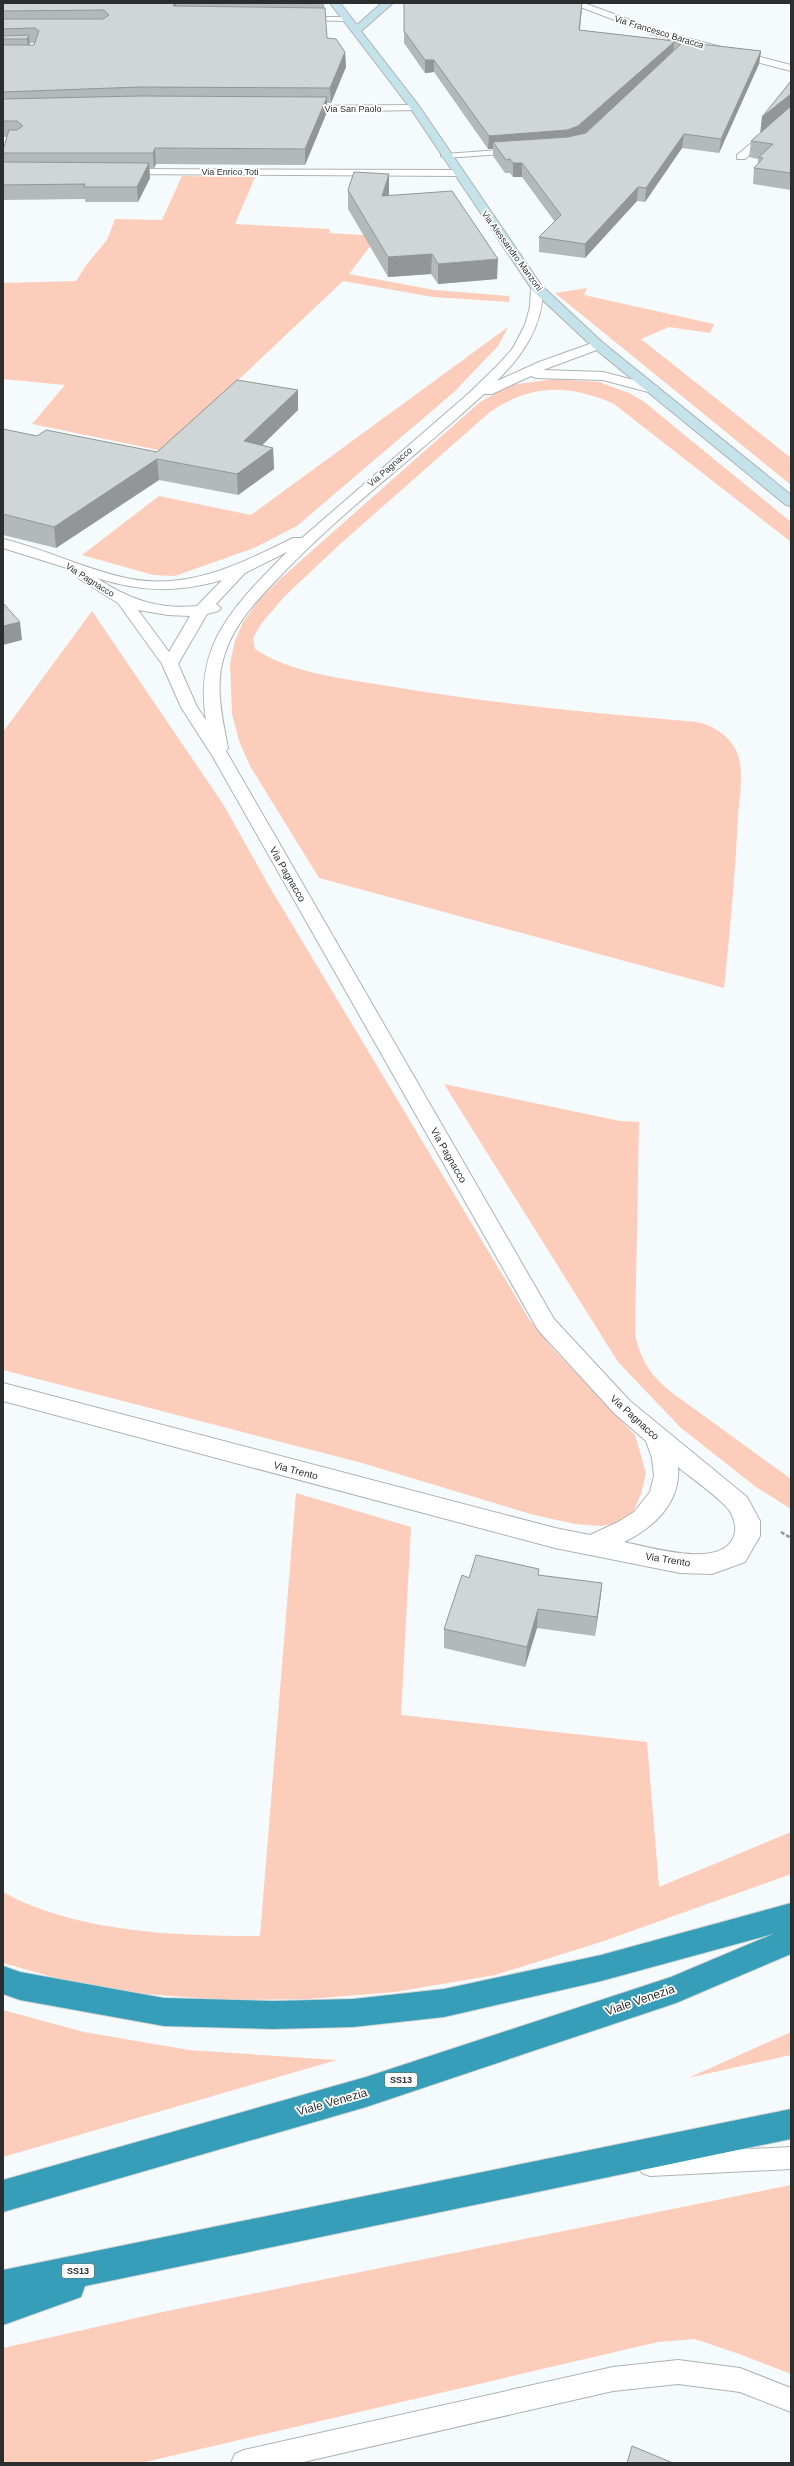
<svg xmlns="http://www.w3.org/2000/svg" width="794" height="2466" viewBox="0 0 794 2466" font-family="Helvetica,sans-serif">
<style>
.green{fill:#fdcdbb}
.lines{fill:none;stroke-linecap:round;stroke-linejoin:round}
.lane-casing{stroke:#adb3b5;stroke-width:2}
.street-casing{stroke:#adb3b5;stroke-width:2}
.secondary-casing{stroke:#adb3b5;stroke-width:2}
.highway-casing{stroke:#d5d5d5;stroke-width:2}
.path{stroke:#939799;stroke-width:2.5;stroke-dasharray:4 2;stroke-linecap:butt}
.lane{fill:#fff;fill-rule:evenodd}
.street{fill:#fff;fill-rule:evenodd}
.secondary{fill:#c3e2ea;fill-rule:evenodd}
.highway{fill:#369eb8;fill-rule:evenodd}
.wall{fill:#b3b8b9;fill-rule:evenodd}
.shaded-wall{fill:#929696}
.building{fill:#d0d6d7;stroke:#929696}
.labels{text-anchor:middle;stroke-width:3.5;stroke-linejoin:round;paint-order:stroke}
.far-street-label{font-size:9px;fill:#2b2d2e;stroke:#fff}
.shield{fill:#fff;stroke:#6b6c6d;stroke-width:1}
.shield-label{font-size:9px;font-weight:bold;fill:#2b2d2e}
.street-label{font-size:10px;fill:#2b2d2e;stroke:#fff}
.near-street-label{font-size:12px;fill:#2b2d2e;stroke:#fff}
</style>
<rect width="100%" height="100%" fill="#f5fbfd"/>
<g class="green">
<polygon points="182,176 255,177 235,224 330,229 329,233 378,236 349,274 434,290 509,296 509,302 433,297 343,281 163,451 32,424 65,385 3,379 3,283 76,281 87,264 107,240 115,219 162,220"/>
<polygon points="587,288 584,295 714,324 710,333 669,327 641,339 791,458 791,485 555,293"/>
<polygon points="508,327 498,346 454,392 297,526 254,548 175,576 153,575 82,555 159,496 251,515"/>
<path d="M554 379 599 382 629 393 643 401 791 522V542L614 404C569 384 531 384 490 412L339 545 284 597 261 624 253 638 255 649C291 673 340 678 382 685 486 703 592 713 697 722 713 725 733 738 738 755 744 774 739 799 738 818 735 875 730 931 724 988L319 878 250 766 239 741 232 714 230 663 235 641 243 622 259 600 280 579 480 402 510 385Z"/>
<polygon points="92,611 223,804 269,886 529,1319 553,1349 635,1435 646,1473 641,1494 633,1512 619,1523 601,1526 575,1524 534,1515 362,1463 3,1370 3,732"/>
<path d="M444 1084 620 1121 639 1122 635 1335C642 1363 650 1374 671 1392L791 1479V1509L756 1487 681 1428 618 1362Z"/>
<path d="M296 1493 411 1527 401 1715 647 1742 659 1887 791 1832V1874L601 1942 495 1975 395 1992 308 1999 225 2000 146 1994 78 1984 3 1963V1892C76 1933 178 1936 260 1936Z"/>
<polygon points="3,2010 84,2032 189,2050 337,2060 3,2157"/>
<polygon points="791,2032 791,2055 688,2078"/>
<polygon points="791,2185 791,2374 739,2354 695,2339 658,2342 141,2463 3,2463 3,2348 167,2311"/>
</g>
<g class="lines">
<defs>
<g id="lane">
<polygon points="304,17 346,17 349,19 346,21 302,20"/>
<polygon points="514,149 517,149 517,153 445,158 441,156 445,154"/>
<polygon points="791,2147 791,2169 650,2176 642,2173 638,2165 642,2157 650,2154"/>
<polygon points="678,2360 740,2368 791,2388 791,2412 740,2392 678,2384 613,2391 299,2463 231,2463 235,2454 244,2450 613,2367"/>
</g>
<g id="street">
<polygon points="570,3 584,3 660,31 791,65 791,71 654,35"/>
<polygon points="415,105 420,108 419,110 296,112 291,109 296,106"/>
<polygon points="791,110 791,118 745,159 737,159 737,155"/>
<polygon points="118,169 457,170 462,173 457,176 114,174 113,172"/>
<path d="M537 284 543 288C543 326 523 355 497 381L539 362 598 341 604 345 602 348 543 370 603 372 657 386 659 389 652 393 603 380 536 378 531 376 492 394H484C419 454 347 507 285 571 262 595 236 620 225 653 214 685 222 716 228 748L226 751 554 1319 630 1401 747 1497 760 1521V1536L745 1562 712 1574 680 1573 555 1548 3 1401V1383L555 1528 590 1535 618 1522 634 1512 650 1492 654 1476 652 1458 646 1441 614 1413 538 1330 213 757 181 707 162 664 118 603 81 580 78 577 83 573 3 548V539C45 549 89 571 131 579 190 590 242 563 293 538H302L468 394 498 365 513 348 525 325 530 307 531 288ZM287 552C237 603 193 643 206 720L197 707 178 664 207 614 218 611 221 608 216 604 245 573ZM97 578C141 592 177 593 222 580L197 606C159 610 128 599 97 578ZM138 610 168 615 190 616 169 652ZM678 1467C693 1480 717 1495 729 1510 734 1517 737 1528 734 1536 722 1570 650 1547 624 1542 653 1528 681 1503 678 1467Z"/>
</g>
<polygon id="secondary" points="330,3 340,3 357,25 382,3 393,3 361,31 419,106 541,285 602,342 791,495 791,506 786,505 594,348 533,291 411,109"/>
<g id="highway">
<polygon points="791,1903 791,1954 676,2003 366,2107 3,2212 3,2180 366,2077 671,1977 773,1934 601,1981 444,2017 353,2027 273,2029 164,2026 20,2000 3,1994 3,1966 20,1972 164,1998 273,2001 353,1999 444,1989 601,1955"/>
<polygon points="791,2109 791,2139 85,2286 81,2297 3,2325 3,2270"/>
</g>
</defs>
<use href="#lane" class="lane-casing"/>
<use href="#street" class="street-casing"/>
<use href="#secondary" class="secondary-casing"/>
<use href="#highway" class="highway-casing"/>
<polyline class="path" points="781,1532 791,1538"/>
<use href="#lane" class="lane"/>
<use href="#street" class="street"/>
<use href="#secondary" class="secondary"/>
<use href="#highway" class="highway"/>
</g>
<g class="wall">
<path d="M3 3H324L327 38 345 52 346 67 331 103H327V112L305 165 156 164 154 168H149L150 178 138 202H85V199L3 200V150L7 137H3ZM29 43H35L34 45H30Z"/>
<polygon points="404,3 582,3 580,30 761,51 759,64 719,153 682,148 645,202 637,201 585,258 539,252 539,237 555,222 522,177 513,177 510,173 505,173 493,156 493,149 488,149 434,72 425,73 404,43"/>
<polygon points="791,81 791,190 753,184 754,168 758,164 758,159 749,157 751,141 761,132 762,117"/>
<polygon points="389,174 389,195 497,279 438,284 431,274 388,277 348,209 348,190"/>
<polygon points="298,410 262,445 273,448 274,469 238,495 159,480 56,548 3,535 3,429 37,436 157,452"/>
<polygon points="539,1575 602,1583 600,1602 595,1636 537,1628 525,1667 444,1648 444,1629 469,1578"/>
</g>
<g class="shaded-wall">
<polygon points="175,3 176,3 177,16 173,6"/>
<polygon points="582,3 582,9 578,42 579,30"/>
<polygon points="29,35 30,50 29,54 27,39"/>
<polygon points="674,42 673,55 577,140 493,142 493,149 488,149 489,136"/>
<polygon points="761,51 759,64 719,153 721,139"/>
<polygon points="345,52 346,67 331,103 330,88"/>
<polygon points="425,60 434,60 434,72 425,73"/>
<polygon points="791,94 791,109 760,134 762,117"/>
<polygon points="327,97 327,112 305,165 305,149"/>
<polygon points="684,134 682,148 645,202 646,188"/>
<polygon points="155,148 156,164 154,168 153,153"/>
<polygon points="149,163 150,178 138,202 137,187"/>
<rect x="513" y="163" width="9" height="14"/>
<polygon points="389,174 389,193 382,215 382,196"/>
<polygon points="638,187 637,201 585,258 585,244"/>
<polygon points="432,254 431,274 388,277 388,257"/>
<polygon points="498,259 497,279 438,284 438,264"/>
<polygon points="298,390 298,410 245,462 244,441"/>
<polygon points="273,448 274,469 238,495 237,474"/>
<polygon points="157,459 159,480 56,548 54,527"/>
<polygon points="20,622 22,640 3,645 3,626"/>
<polygon points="602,1583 600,1602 595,1636 597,1617"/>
<polygon points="538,1609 537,1628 525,1667 527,1647"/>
</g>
<g class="building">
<polygon points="3,3 175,3 173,6 325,8 327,38 336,39 345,52 330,88 140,87 3,92 3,45 34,45 39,31 35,28 3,29 3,19 103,19 109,15 104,10 3,11"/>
<polygon points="404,3 582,3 579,30 761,51 721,139 684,134 646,188 638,187 585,244 539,237 561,215 522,163 513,163 510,159 506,160 493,142 568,137 586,133 682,43 674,42 578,126 567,130 489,136 434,60 425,60 404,31"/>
<polygon points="29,35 27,39 3,39 3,36"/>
<polygon points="791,81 791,94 762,117"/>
<polygon points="140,96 327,97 305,149 155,148 153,153 3,153 3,150 9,130 17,130 23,126 17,121 3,121 3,99"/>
<polygon points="791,106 791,173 754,168 763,158 759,157 773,144 751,141"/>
<polygon points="3,162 149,163 137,187 84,187 85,184 3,185"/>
<polygon points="354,172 389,174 382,196 452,191 498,259 438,264 432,254 388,257 348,190"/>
<polygon points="237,380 298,390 244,441 273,448 237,474 157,459 54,527 3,514 3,429 37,436 46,430 157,452"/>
<polygon points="3,603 20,622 3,626"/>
<polygon points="476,1555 539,1569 538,1575 602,1583 597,1617 538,1609 527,1647 444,1629 462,1575 469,1578"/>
<polygon points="632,2446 673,2463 627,2463"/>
</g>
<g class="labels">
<g class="far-street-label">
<text transform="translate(659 32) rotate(17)" y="3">Via Francesco Baracca</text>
<text x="353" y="112">Via San Paolo</text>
<text x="230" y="175">Via Enrico Toti</text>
<text transform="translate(512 251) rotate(54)" y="3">Via Alessandro Manzoni</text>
<text transform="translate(390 467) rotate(-41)" y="3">Via Pagnacco</text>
<text transform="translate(90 580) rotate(32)" y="3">Via Pagnacco</text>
</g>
<g class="shield">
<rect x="385" y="2073" width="32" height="14" rx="3"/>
<rect x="62" y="2264" width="32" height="14" rx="3"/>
</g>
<g class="shield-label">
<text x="401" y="2083">SS13</text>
<text x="78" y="2274">SS13</text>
</g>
<g class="street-label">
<text transform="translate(288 874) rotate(60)" y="4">Via Pagnacco</text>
<text transform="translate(449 1155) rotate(60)" y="4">Via Pagnacco</text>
<text transform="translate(635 1417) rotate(42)" y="4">Via Pagnacco</text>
<text transform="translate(296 1470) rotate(15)" y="4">Via Trento</text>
<text transform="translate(668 1559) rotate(9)" y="4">Via Trento</text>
</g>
<g class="near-street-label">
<text transform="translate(640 2000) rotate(-19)" y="4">Viale Venezia</text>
<text transform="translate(332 2102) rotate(-16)" y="4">Viale Venezia</text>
</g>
</g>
<rect width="794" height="2466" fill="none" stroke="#2b2d2e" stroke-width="8"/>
</svg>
